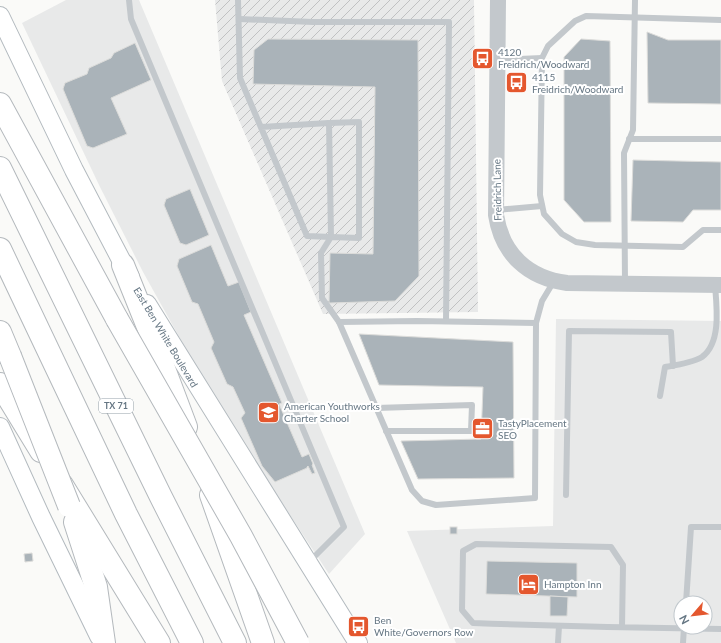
<svg xmlns="http://www.w3.org/2000/svg" width="721" height="643" viewBox="0 0 721 643" font-family="Lato,sans-serif">
<style>
.built{fill:#e8e9e9;fill-rule:evenodd}
.industrial{fill:url(#industrial-furrows)}
.building{fill:#aab3b9;stroke:#dcdcda}
.lines{fill:none;stroke-linecap:round;stroke-linejoin:round}
.secondary-casing{stroke:#b3babf;stroke-width:20}
.motorway-casing{stroke:#b4b9bd;stroke-width:24}
.service{stroke:#c3c8cc;stroke-width:6}
.tertiary{stroke:#c3c8cc;stroke-width:16}
.secondary{stroke:#fff;stroke-width:18}
.motorway{stroke:#fff;stroke-width:22}
.motorway-bridge-casing{stroke:#b4b9bd;stroke-width:24;stroke-linecap:butt}
.motorway-bridge{stroke:#fff;stroke-width:22}
.labels{text-anchor:middle;stroke-width:4;stroke-linejoin:round;paint-order:stroke}
.shield{fill:#fff;stroke:#939fa8;stroke-width:1}
.shield-label{font-size:9px;font-weight:bold;fill:#657683}
.poi-label{font-size:10px;fill:#657683;stroke:#fff;text-anchor:start}
.street-label{font-size:10px;fill:#657683;stroke:#fff}
</style>
<defs>
<pattern id="industrial-furrows" width="10" height="10" patternUnits="userSpaceOnUse"><rect width="10" height="10" fill="#e8e9e9"/><path d="M-1 1l2-2M0 10L10 0M9 11l2-2" fill="none" stroke="#c0c1c2"/></pattern>
</defs>
<rect width="100%" height="100%" fill="#fafaf8"/>
<g class="built">
<polygon points="66,0 139,0 365,534 329,574 262,473 187,351 143,272 100,187 22,23"/>
<path d="M556 319 721 321V643H456L407 531 553 526ZM681 603H705V627H681Z"/>
</g>
<polygon class="industrial" points="215,0 474,0 478,312 323,314 222,81"/>
<g class="building">
<polygon points="647,32 668,40 721,40 721,104 648,103"/>
<polygon points="268,39 418,40 419,276 395,301 329,303 330,253 373,254 375,87 253,84 254,50"/>
<polygon points="581,39 610,41 611,222 584,222 564,200 564,57"/>
<polygon points="135,43 151,80 111,98 127,134 93,148 87,146 63,89 65,83 87,74 89,68 111,58 114,53"/>
<polygon points="633,160 721,162 721,210 693,210 683,222 631,221"/>
<polygon points="190,189 209,235 186,245 180,243 164,205 166,199"/>
<polygon points="211,245 228,286 239,282 251,312 244,315 282,403 279,404 302,457 309,454 313,464 312,465 315,473 312,474 308,466 307,467 307,468 275,482 262,466 241,418 245,413 233,387 227,384 211,348 214,342 198,304 192,302 177,266 179,259"/>
<polygon points="359,334 513,342 514,478 418,479 401,441 481,439 483,387 379,385"/>
<rect x="450" y="527" width="7" height="7"/>
<polygon points="32,553 33,561 25,562 24,554"/>
<polygon points="487,561 577,563 577,597 486,594"/>
<polygon points="550,596 568,597 567,616 550,616"/>
</g>
<g class="lines">
<defs>
<g id="secondary">
<polyline points="0,16 74,170 130,277"/>
<polyline points="147,304 358,643"/>
<polyline points="0,427 41,517 99,636"/>
</g>
<g id="motorway">
<polyline points="0,104 117,319"/>
<polyline points="0,168 161,497 235,643"/>
<polyline points="0,249 126,514 192,643"/>
<polyline points="123,265 154,342 186,427"/>
<polyline points="0,332 10,356"/>
<polyline points="0,384 41,451"/>
<polyline points="62,485 159,643"/>
<polyline points="211,495 263,643"/>
<polyline points="75,522 96,587 104,643"/>
</g>
</defs>
<use href="#secondary" class="secondary-casing"/>
<use href="#motorway" class="motorway-casing"/>
<g class="service">
<polyline points="129,0 131,19 344,527 309,562"/>
<polyline points="238,0 240,78 307,236 331,237 329,123 261,127"/>
<polyline points="239,19 313,22 449,22 446,321"/>
<polyline points="721,20 586,16 575,21 548,46 542,58 540,195 544,214 562,234 576,242 595,245 683,247 703,230 721,230"/>
<polyline points="498,60 542,58"/>
<polyline points="329,123 359,122 359,238 331,237 321,253 322,298 339,322"/>
<polyline points="629,139 721,139"/>
<polyline points="496,210 542,206"/>
<polyline points="625,282 624,153 633,130 635,0"/>
<polyline points="536,323 417,321 339,322 412,490 422,501 436,505 535,498 536,323 542,301 554,281"/>
<path d="M660 396 665 367C677 365 692 363 702 357 721 343 717 309 715 285"/>
<polyline points="376,408 472,405 471,431 386,431"/>
<polyline points="566,495 569,331 671,332 673,366"/>
<polyline points="686,603 691,527 721,527"/>
<path d="M622 627 623 565 611 547 476 544 463 551 462 610 473 623C556 626 638 628 721 629"/>
<polyline points="558,643 559,626"/>
<polyline points="683,643 684,627"/>
</g>
<path class="tertiary" d="M498 0 496 215C502 254 528 278 567 283L721 285"/>
<use href="#secondary" class="secondary"/>
<use href="#motorway" class="motorway"/>
<defs>
<g id="motorway-bridge">
<polyline points="117,319 241,536 298,643"/>
<polyline points="10,356 69,506"/>
</g>
</defs>
<use href="#motorway-bridge" class="motorway-bridge-casing"/>
<use href="#motorway-bridge" class="motorway-bridge"/>
</g>
<defs>
<symbol id="bus-square" viewBox="-11 -11 22 22"><rect x="-9" y="-9" width="18" height="18" rx="4" fill="#e4572e" stroke="#fff"/><path d="M-5-6H5V4H4V6H2V4H-2V6H-4V4H-5ZM-3.5-4V0h7V-4ZM-3.5 1.2v1.5H-2V1.2ZM2 1.2v1.5H3.5V1.2Z" fill="#fff"/></symbol>
<symbol id="school-square" viewBox="-11 -11 22 22"><rect x="-9" y="-9" width="18" height="18" rx="4" fill="#e4572e" stroke="#fff"/><path d="M0-5L7-2L0 1L-7-2ZM-4 1L0 2.5L4 1V4Q0 6-4 4Z" fill="#fff"/></symbol>
<symbol id="office-square" viewBox="-11 -11 22 22"><rect x="-9" y="-9" width="18" height="18" rx="4" fill="#e4572e" stroke="#fff"/><path d="M-6-3h4V-5.5h4V-3h4V5H-6ZM-1-4.5V-3h2v-1.5ZM-6 0V1H6V0Z" fill="#fff"/></symbol>
<symbol id="hotel-square" viewBox="-11 -11 22 22"><rect x="-9" y="-9" width="18" height="18" rx="4" fill="#e4572e" stroke="#fff"/><path d="M-6-4.5h1.5V1H6V5H4.5V3h-9V5H-6ZM-4 0a1.8 1.8 0 1 1 3.6 0ZM.5 0V-2.5h3Q6-2.5 6 0Z" fill="#fff"/></symbol>
</defs>
<g fill-rule="evenodd">
<use href="#bus-square" x="470" y="46" width="25" height="25"/>
<use href="#bus-square" x="504" y="70" width="25" height="25"/>
<use href="#school-square" x="256" y="400" width="25" height="25"/>
<use href="#office-square" x="470" y="416" width="25" height="25"/>
<use href="#hotel-square" x="516" y="572" width="25" height="25"/>
<use href="#bus-square" x="346" y="614" width="25" height="25"/>
</g>
<g class="labels">
<rect class="shield" x="99" y="399" width="34" height="14" rx="3"/>
<g class="shield-label">
<text x="116" y="409">TX 71</text>
</g>
<g class="poi-label">
<text x="498" y="56">4120<tspan x="498" dy="12">Freidrich/Woodward</tspan></text>
<text x="532" y="81">4115<tspan x="532" dy="12">Freidrich/Woodward</tspan></text>
<text x="284" y="410">American Youthworks<tspan x="284" dy="12">Charter School</tspan></text>
<text x="498" y="427">TastyPlacement<tspan x="498" dy="12">SEO</tspan></text>
<text x="544" y="588">Hampton Inn</text>
<text x="374" y="624">Ben<tspan x="374" dy="12">White/Governors Row</tspan></text>
</g>
<g class="street-label">
<text transform="translate(497 190) rotate(-91)" y="4">Freidrich Lane</text>
<text transform="translate(166 337) rotate(59)" y="4">East Ben White Boulevard</text>
</g>
</g>
<g transform="translate(693 615) rotate(242)"><circle r="19" fill="#ffffff" stroke="#c1c8cd"/>
<path d="M0-3L7 15L0 10L-7 15Z" fill="#e4572e"/>
<text y="-6" font-size="11" font-weight="bold" text-anchor="middle" fill="#657683">N</text>
</g>
</svg>
